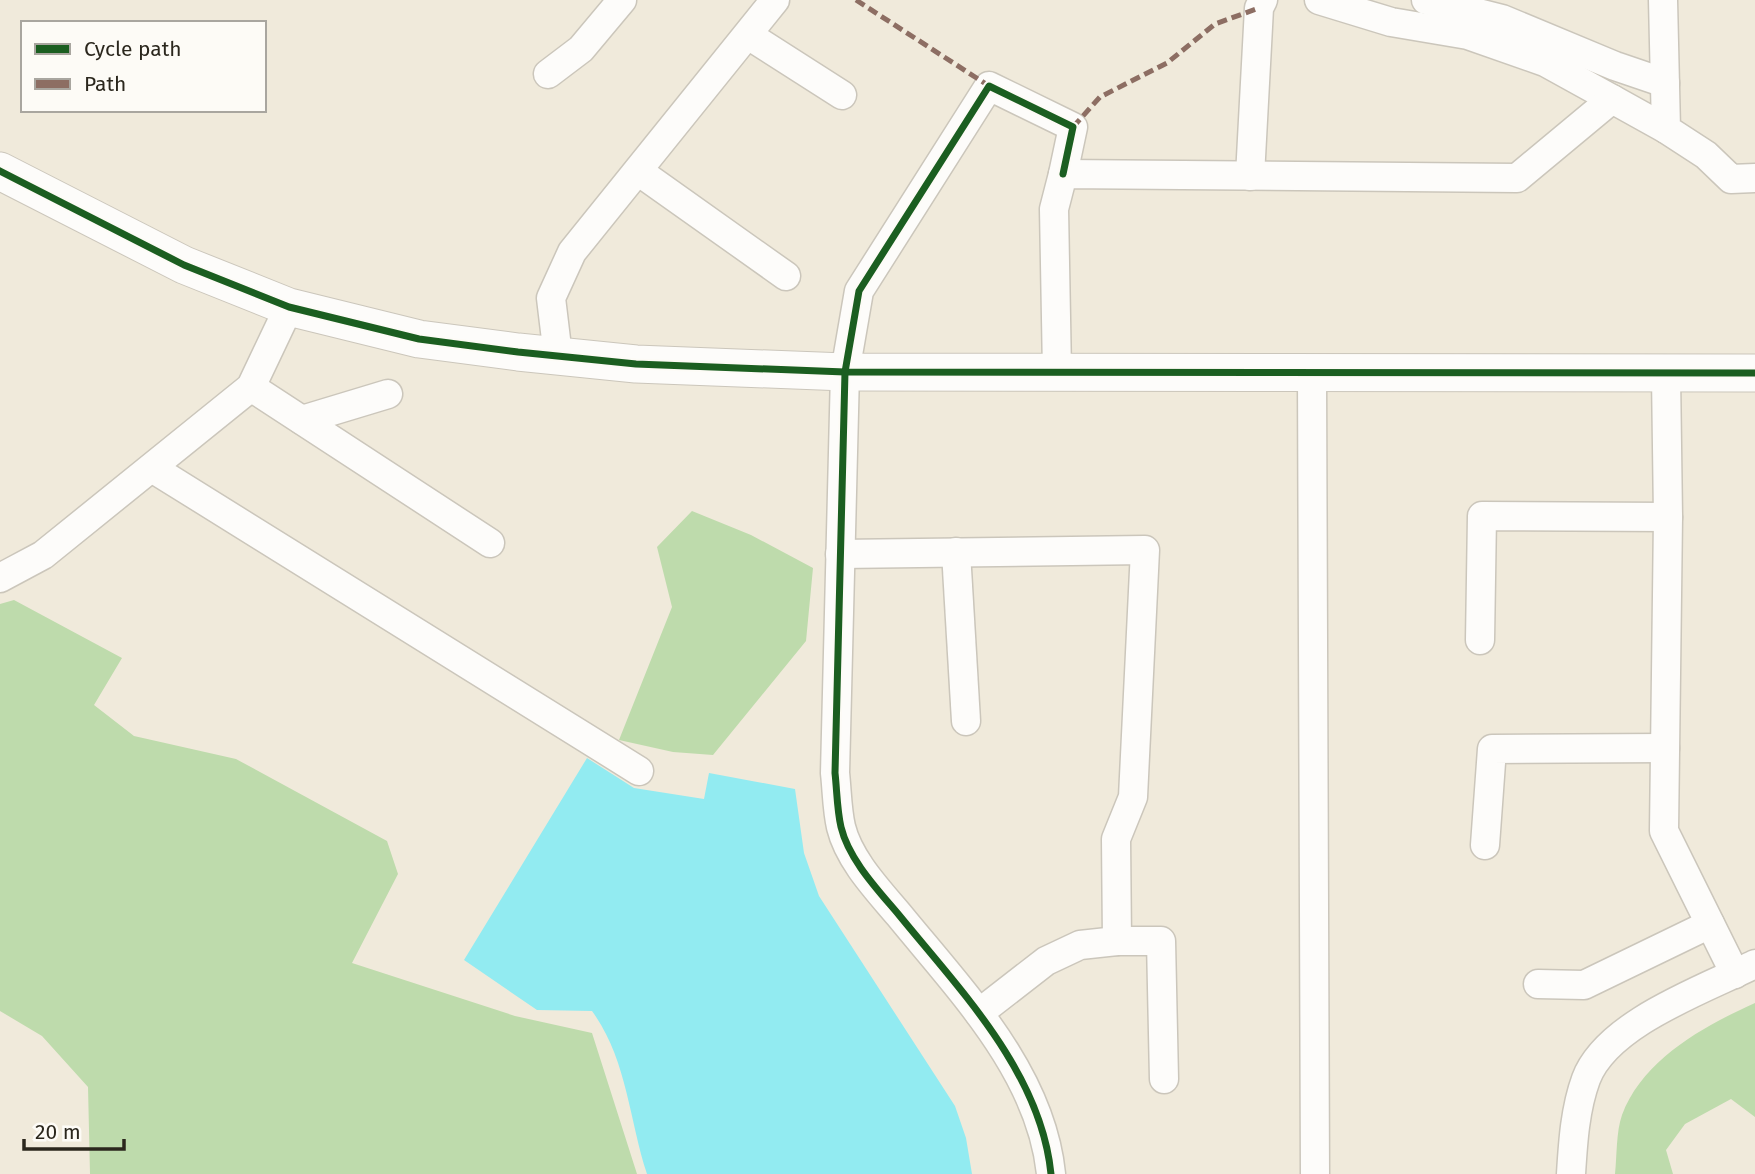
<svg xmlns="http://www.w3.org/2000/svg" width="1755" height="1174" viewBox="0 0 1755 1174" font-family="'Fira Sans',sans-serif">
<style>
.forest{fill:#bedbac}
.water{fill:#92ebf1}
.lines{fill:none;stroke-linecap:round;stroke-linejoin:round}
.minor-casing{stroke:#cbc6bb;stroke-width:31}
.tertiary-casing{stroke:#cbc6bb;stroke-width:39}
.minor{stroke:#fdfcfa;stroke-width:28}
.tertiary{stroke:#fdfcfa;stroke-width:37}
.quiet{stroke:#8d6e63;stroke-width:5;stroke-dasharray:10 5;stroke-linecap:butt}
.cycleway-casing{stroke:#fdfbf6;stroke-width:11}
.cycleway{stroke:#1b5e20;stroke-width:7}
</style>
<rect width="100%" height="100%" fill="#f0eadb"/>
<g class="forest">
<polygon points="692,511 751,535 813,568 806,641 713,755 673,752 619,740 672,607 657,547"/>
<polygon points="14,600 122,658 94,705 134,736 236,759 387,841 398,874 352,963 515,1016 592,1033 637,1174 90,1174 88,1087 42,1036 0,1011 0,604"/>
<path d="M1755 1003V1117L1731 1099 1685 1124 1666 1150 1673 1174H1615C1617 1156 1616 1132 1622 1115 1643 1059 1704 1026 1755 1003Z"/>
</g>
<path class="water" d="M587 758 634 788 704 799 709 773 795 789 804 853 819 896 955 1106 966 1138 972 1174H647C629 1119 627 1059 592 1011L537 1010 464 960Z"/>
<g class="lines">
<defs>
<g id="minor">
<polyline points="1319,0 1391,22 1468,35 1545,62 1612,99"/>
<polyline points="1426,0 1502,19 1615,66 1665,83"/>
<polyline points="1663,0 1666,129 1706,155 1731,179 1755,178"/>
<polyline points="748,35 842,95"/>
<polyline points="548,74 581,49 622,0"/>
<polyline points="638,171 786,276"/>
<polyline points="1250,176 1259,8 1263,0"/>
<polyline points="558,356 551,298 572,252 775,0"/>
<polyline points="1057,372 1054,209 1063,174 1517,178 1612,99 1666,129"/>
<polyline points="1312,374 1315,1174"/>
<polyline points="1666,375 1668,517 1664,831 1735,974"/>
<polyline points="251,387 490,543"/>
<polyline points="302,420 388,394"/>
<polyline points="152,468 639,771"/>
<polyline points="956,552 966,721"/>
<polyline points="840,554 1145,550 1133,797 1116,839 1117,941 1161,941 1164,1079"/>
<polyline points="0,578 43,555 251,387 289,307"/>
<polyline points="1480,640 1482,516 1668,517"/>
<polyline points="1485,845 1492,749 1665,748"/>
<polyline points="1538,984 1584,985 1710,924"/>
<polyline points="979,1013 1046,961 1080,945 1117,941"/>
<path d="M1051 1174C1041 1073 961 991 899 915 878 890 849 860 841 827 837 810 837 791 835 773L845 372 859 291 989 86 1073 127 1063 174"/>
<path d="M1571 1174C1573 1142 1575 1109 1586 1079 1607 1023 1705 989 1755 964"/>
</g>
<polyline id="tertiary" points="0,171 184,265 289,307 419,339 518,352 636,364 845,372 1755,373"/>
</defs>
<use href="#minor" class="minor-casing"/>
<use href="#tertiary" class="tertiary-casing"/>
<use href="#minor" class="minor"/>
<use href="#tertiary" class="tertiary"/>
<g class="quiet">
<polyline points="856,0 989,86"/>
<polyline points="1073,127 1100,97 1167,63 1215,24 1259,8"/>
</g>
<defs>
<g id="cycleway">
<polyline points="0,171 184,265 289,307 419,339 518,352 636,364 845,372 1755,373"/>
<path d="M1051 1174C1041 1073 961 991 899 915 878 890 849 860 841 827 837 810 837 791 835 773L845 372 859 291 989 86 1073 127 1063 174"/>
</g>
</defs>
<use href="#cycleway" class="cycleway-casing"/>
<use href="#cycleway" class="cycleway"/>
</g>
<rect x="21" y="21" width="245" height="91" fill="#fdfbf6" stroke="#a9a69f" stroke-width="2"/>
<rect x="35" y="44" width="35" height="10" fill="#1b5e20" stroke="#a9a69f" stroke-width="2"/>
<text x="84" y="56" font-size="21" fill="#2b271d">Cycle path</text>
<rect x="35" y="79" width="35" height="10" fill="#8d6e63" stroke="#a9a69f" stroke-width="2"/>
<text x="84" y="91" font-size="21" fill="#2b271d">Path</text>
<path d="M24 1139v10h100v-10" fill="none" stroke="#2b271d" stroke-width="3.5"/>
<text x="35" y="1139" font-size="21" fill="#2b271d" stroke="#fdfbf6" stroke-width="5" paint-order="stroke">20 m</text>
</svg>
